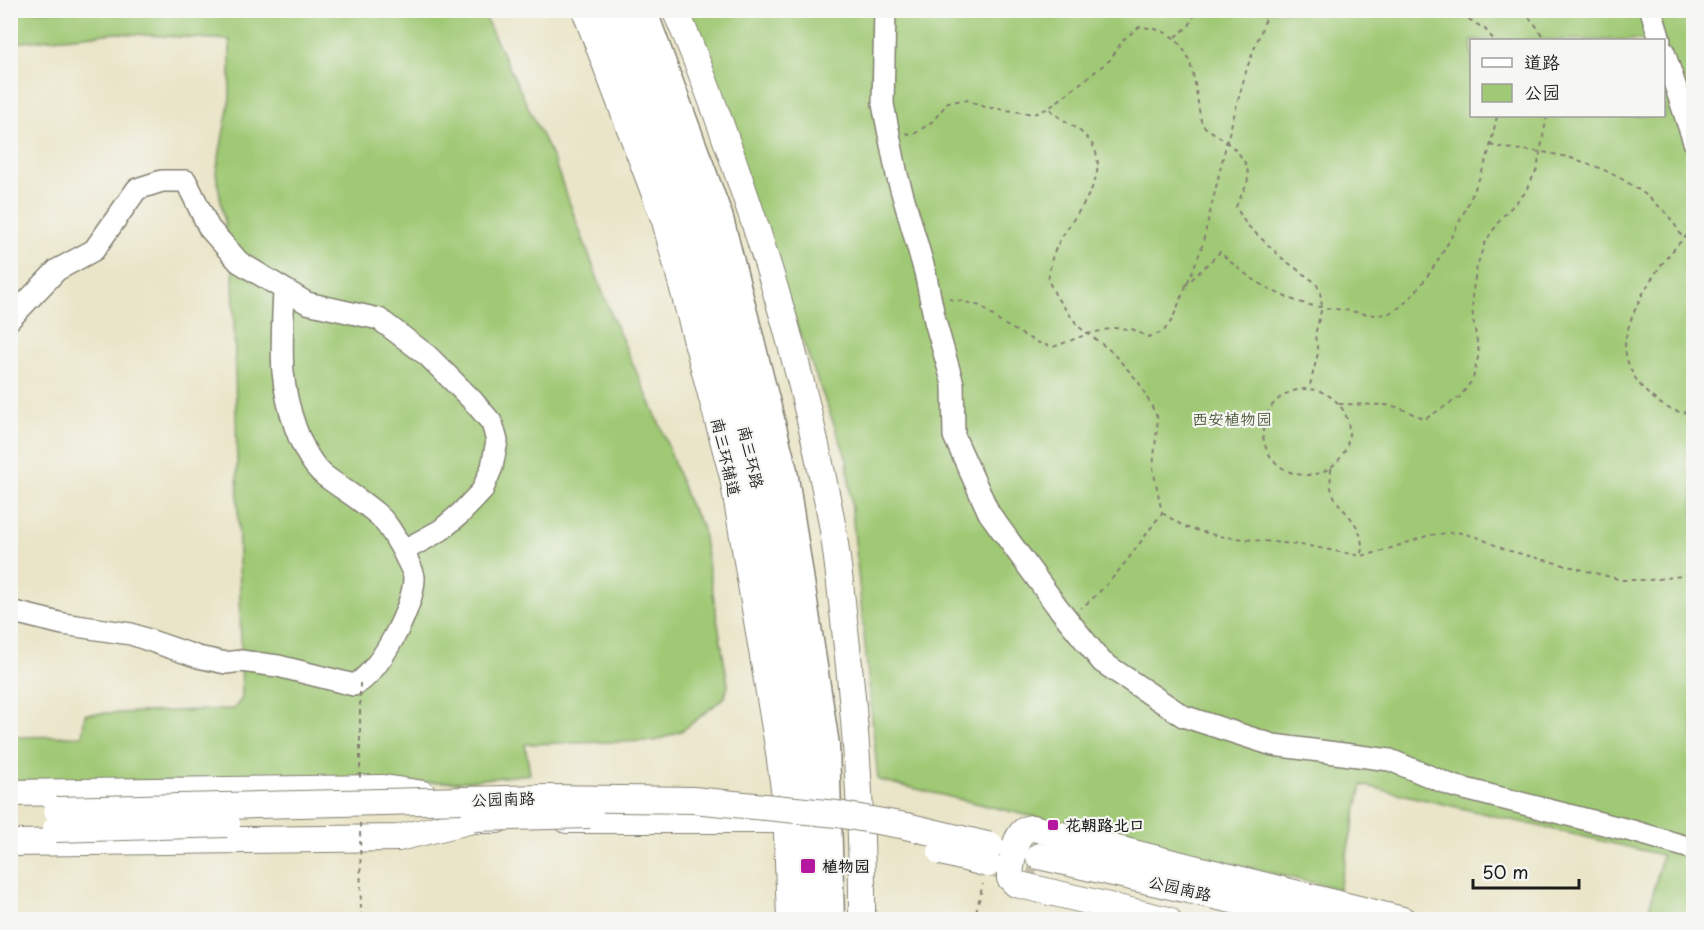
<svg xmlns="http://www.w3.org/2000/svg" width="1704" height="930" viewBox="0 0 1704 930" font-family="'Playpen Sans','LXGW WenKai TC',sans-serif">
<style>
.green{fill:#a0c975;stroke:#5e7248;stroke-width:1.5;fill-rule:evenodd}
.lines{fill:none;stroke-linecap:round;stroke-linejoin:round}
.major-tunnel{stroke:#c1bda6;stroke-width:26;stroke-dasharray:26 13;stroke-linecap:butt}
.minor-casing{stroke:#838072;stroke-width:24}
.major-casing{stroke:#838072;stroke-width:28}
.highway-casing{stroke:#838072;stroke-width:33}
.path{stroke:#838072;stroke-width:2;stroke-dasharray:4.5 4.5;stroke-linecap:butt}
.minor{stroke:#fff;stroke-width:21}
.major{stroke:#fff;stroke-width:26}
.highway{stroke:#fff;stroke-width:30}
.major-bridge-casing{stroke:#838072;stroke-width:28;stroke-linecap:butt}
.path-bridge{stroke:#838072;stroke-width:2;stroke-dasharray:4.5 4.5;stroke-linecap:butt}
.major-bridge{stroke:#fff;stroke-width:26}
.poi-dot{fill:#b5179e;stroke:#f6f6f2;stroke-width:2}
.labels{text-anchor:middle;stroke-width:4.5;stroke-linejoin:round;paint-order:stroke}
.park-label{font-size:16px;fill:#4a593b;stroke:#f6f6f2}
.street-label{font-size:16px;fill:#1c1c1c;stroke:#f6f6f2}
.poi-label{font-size:16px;font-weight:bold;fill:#1c1c1c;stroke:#f6f6f2;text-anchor:start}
</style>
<rect width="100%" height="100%" fill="#f6f6f2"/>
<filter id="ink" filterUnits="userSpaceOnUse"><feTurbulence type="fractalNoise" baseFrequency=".0167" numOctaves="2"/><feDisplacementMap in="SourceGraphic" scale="12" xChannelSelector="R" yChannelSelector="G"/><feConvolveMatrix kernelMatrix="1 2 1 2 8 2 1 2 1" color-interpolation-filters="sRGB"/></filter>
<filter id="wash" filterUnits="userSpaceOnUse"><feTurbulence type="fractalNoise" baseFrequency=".008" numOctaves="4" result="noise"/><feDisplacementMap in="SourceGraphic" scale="24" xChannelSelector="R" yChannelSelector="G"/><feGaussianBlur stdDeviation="1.35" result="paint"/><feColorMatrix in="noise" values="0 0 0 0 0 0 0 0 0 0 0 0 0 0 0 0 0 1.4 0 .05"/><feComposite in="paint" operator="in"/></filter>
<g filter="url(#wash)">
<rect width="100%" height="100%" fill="#eae5c8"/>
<g class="green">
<polygon points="11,11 482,11 554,161 612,317 661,427 688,502 702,526 728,685 725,697 683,730 655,741 525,744 530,774 458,782 11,781 10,737 82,736 85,714 234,709 242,698 233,271 216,173 230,98 230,40 115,33 11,43"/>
<path d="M679 11H1693V919H1647L1662 855 1362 785 1339 889 878 780 847 459ZM1472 40H1664V116H1472Z"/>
</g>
</g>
<g filter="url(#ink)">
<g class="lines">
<polyline class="major-tunnel" points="989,864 1036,874"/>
<defs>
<g id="minor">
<polyline points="885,10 883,104 897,175 925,272 935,321 953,384 954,436 989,513 1056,605 1102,662 1183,716 1273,745 1390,760 1453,786 1636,832 1694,849"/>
<polyline points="1651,10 1660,40"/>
<polyline points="1664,52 1694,142"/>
<path d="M284 290C283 317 281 345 283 372 286 404 300 456 325 476 342 489 361 500 377 514 388 523 396 539 403 551"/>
<path d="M10 319 57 270 94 250 137 189 162 181H186L209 228 239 262 307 303 379 319 428 356 473 401 492 423 497 441 492 467 482 491 461 513 441 530 403 551C406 559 413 569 414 577 415 605 379 674 354 685L278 666 241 661 226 663 198 657 131 634 63 624 10 611"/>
</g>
<g id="major">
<polyline points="585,10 665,221 733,477 778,746 786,803 790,920"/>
<path d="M675 10C701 67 722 127 742 186 778 290 807 395 828 503 837 544 840 587 845 629 856 725 863 822 862 920"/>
<polyline points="10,793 384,788 423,794"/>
<polyline points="567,820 787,820"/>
<polyline points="10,843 398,838 473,820 497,820"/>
<polyline points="1039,856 1320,920"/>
<path d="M1168 920 1016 884 1010 878V873C1013 858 1014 828 1033 828L1403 920"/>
</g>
<g id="highway">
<polyline points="613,10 690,220 755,470 802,746 805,920"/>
<polyline points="641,10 718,219 782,471 824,745 829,920"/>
</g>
</defs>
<use href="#minor" class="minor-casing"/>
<use href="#major" class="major-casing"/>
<use href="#highway" class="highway-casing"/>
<g class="path">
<polyline points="1453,10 1485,29 1494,40"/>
<polyline points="1523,10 1537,27 1545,40"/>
<polyline points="1175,37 1189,26 1197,10"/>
<path d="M1050 109C1062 122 1078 126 1089 140 1117 175 1070 217 1056 248 1051 257 1050 269 1048 280L1057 298 1079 327 1111 351 1138 381 1158 418 1153 468 1162 513C1136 547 1115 582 1081 608"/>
<path d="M906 133 913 135 933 121 948 102 967 100 985 107 1034 114 1049 108 1110 60 1123 40 1139 27C1198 29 1192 81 1202 125 1220 138 1257 157 1246 186 1243 193 1239 199 1236 207L1246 224 1283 259 1316 283 1320 292 1322 307 1315 335 1318 353 1309 389"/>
<path d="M1490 145C1507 149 1523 150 1541 152 1586 158 1631 178 1664 211 1671 218 1677 228 1682 237"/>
<path d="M1694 229C1665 254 1634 299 1626 337 1621 358 1636 385 1652 397 1665 408 1677 415 1694 411"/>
<path d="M1185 286 1220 252C1245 277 1278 298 1314 306 1324 308 1335 309 1345 310 1358 312 1373 317 1386 314 1423 305 1470 203 1483 169 1490 151 1493 133 1497 116"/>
<polyline points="949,299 961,301 981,306 1000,322 1036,342 1053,347 1088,334 1113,328 1132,329 1148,337 1163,332 1172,320 1201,250 1227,141 1247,68 1269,10"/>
<circle cx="1306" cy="432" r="43"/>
<polyline points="1339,404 1386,405 1397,407 1425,419 1460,397 1473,379 1479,353 1473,319 1472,296 1477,266 1485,242 1503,216 1524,194 1537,169 1547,116"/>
<path d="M1331 468C1331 474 1330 481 1331 487 1336 513 1367 519 1361 555"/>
<polyline points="1162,513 1185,527 1218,536 1309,546 1361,556 1379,552 1430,535 1457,532 1477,537 1506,550 1622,580 1650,580 1682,576 1694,573"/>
<polyline points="360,920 361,916"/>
<polyline points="974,920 983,884"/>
</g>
<use href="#minor" class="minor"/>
<use href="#major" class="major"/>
<use href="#highway" class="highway"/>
<defs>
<g id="major-bridge">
<polyline points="57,810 547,798 693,800 837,814 906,826 991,846"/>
<polyline points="474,818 590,815"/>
<polyline points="56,829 227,824"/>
<polyline points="941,852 988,864"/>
</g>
</defs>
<use href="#major-bridge" class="major-bridge-casing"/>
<g class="path-bridge">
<polyline points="360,683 360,782"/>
<polyline points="360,823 361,916"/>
</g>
<use href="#major-bridge" class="major-bridge"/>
</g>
</g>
<g class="poi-dot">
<rect x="1047" y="819" width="12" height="12" rx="3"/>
<rect x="800" y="858" width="16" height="16" rx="3"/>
</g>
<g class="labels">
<g class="park-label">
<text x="1232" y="425">西安植物园</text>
</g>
<g class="street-label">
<text transform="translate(726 457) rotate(77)" y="6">南三环辅道</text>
<text transform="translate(751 457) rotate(77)" y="6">南三环路</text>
<text transform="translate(503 799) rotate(-2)" y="6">公园南路</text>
<text transform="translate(1180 888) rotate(13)" y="6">公园南路</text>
</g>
<g class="poi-label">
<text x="1065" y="831">花朝路北口</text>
<text x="822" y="872">植物园</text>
</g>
</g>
<rect width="1704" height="930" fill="none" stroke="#f6f6f2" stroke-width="36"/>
<rect x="1470" y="39" width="195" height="78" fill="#f6f6f2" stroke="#9f9f9c" stroke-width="1.5"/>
<rect x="1482" y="58" width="30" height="9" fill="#ffffff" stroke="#9f9f9c" stroke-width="1.5"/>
<text x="1524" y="69" font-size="18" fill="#1c1c1c">道路</text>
<rect x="1482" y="84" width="30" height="18" fill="#a0c975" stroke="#9f9f9c" stroke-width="1.5"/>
<text x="1524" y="99" font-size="18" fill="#1c1c1c">公园</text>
<path d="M1473 879v9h106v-9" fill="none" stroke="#1c1c1c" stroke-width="3"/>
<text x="1482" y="879" font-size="18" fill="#1c1c1c" stroke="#f6f6f2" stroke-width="4.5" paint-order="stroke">50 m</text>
</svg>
